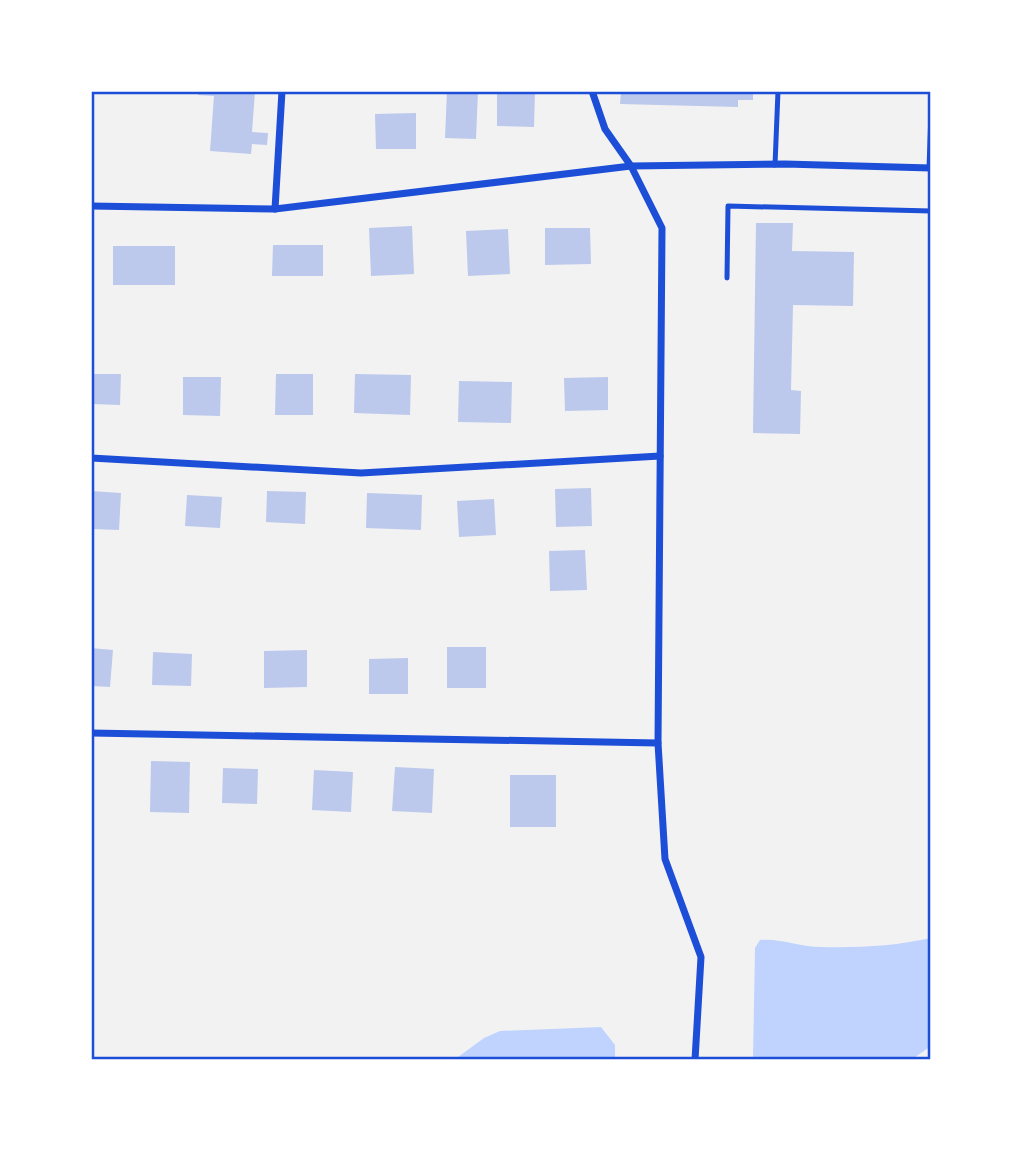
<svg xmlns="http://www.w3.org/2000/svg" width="1022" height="1151" viewBox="0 0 1022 1151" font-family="'Source Sans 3',sans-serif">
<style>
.water{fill:#bfd3fe}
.building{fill:#bdc9ec}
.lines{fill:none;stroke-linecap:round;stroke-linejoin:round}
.service{stroke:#1d4ed8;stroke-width:5}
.minor{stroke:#1d4ed8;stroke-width:7}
.neatline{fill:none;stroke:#1d4ed8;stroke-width:2.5}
</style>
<rect width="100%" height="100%" fill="#f2f2f2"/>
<g class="water">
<path d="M931 938V1046L911 1060H753L755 948 760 940C781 938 800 947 821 947 858 948 895 946 931 938Z"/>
<polygon points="601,1027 615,1045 615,1060 454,1060 484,1038 500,1031"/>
</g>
<g class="building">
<polygon points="198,91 255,91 252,132 268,133 267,145 252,144 251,154 210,151 214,96 198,95"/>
<polygon points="447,91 478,91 476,139 445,138"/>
<polygon points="497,91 535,91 534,127 497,126"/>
<polygon points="621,91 753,91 753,100 738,100 738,107 620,104"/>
<polygon points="416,113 416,149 376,149 375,114"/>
<polygon points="756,223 793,223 792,251 854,252 853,306 793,305 791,390 801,391 800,434 753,433"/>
<polygon points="412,226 414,274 371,276 369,228"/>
<polygon points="545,228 590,228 591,264 545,265"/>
<polygon points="508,229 510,274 468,276 466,231"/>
<polygon points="273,245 323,245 323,276 272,276"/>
<rect x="113" y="246" width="62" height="39"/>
<polygon points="91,374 121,374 120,405 91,404"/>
<polygon points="276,374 313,374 313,415 275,415"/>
<polygon points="355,374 411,375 410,415 354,413"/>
<polygon points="183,377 221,377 220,416 183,415"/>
<polygon points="608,377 608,410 565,411 564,378"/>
<polygon points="459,381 512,382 511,423 458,422"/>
<polygon points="591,488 592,526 556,527 555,489"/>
<polygon points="91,491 121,493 119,530 91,529"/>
<polygon points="267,491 306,492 305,524 266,522"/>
<polygon points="367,493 422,495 421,530 366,528"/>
<polygon points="187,495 222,497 220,528 185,526"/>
<polygon points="494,499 496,535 459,537 457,501"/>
<polygon points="585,550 587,590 550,591 549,551"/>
<rect x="447" y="647" width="39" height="41"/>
<polygon points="91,648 113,650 110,687 91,686"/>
<polygon points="307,650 307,687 264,688 264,651"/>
<polygon points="153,652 192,654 191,686 152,685"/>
<polygon points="408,658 408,694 369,694 369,659"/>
<polygon points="151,761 190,762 189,813 150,812"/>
<polygon points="395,767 434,769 432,813 392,811"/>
<polygon points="223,768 258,769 257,804 222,803"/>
<polygon points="314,770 353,772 351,812 312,810"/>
<rect x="510" y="775" width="46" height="52"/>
</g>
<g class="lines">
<g class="service">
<polyline points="775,165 778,91"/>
<polyline points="929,168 931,113"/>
<polyline points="727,278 728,206 931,211"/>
</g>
<g class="minor">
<polyline points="592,91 605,129 631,166 662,228 658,743 665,859 701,957 695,1060"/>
<polyline points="91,206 275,209 631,166 785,164 931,168"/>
<polyline points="275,209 282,91"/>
<polyline points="91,458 361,473 660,456"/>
<polyline points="91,733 658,743"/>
</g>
</g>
<rect width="1022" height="1151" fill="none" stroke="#ffffff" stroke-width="186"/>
<rect x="93" y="93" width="836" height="965" class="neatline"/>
</svg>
